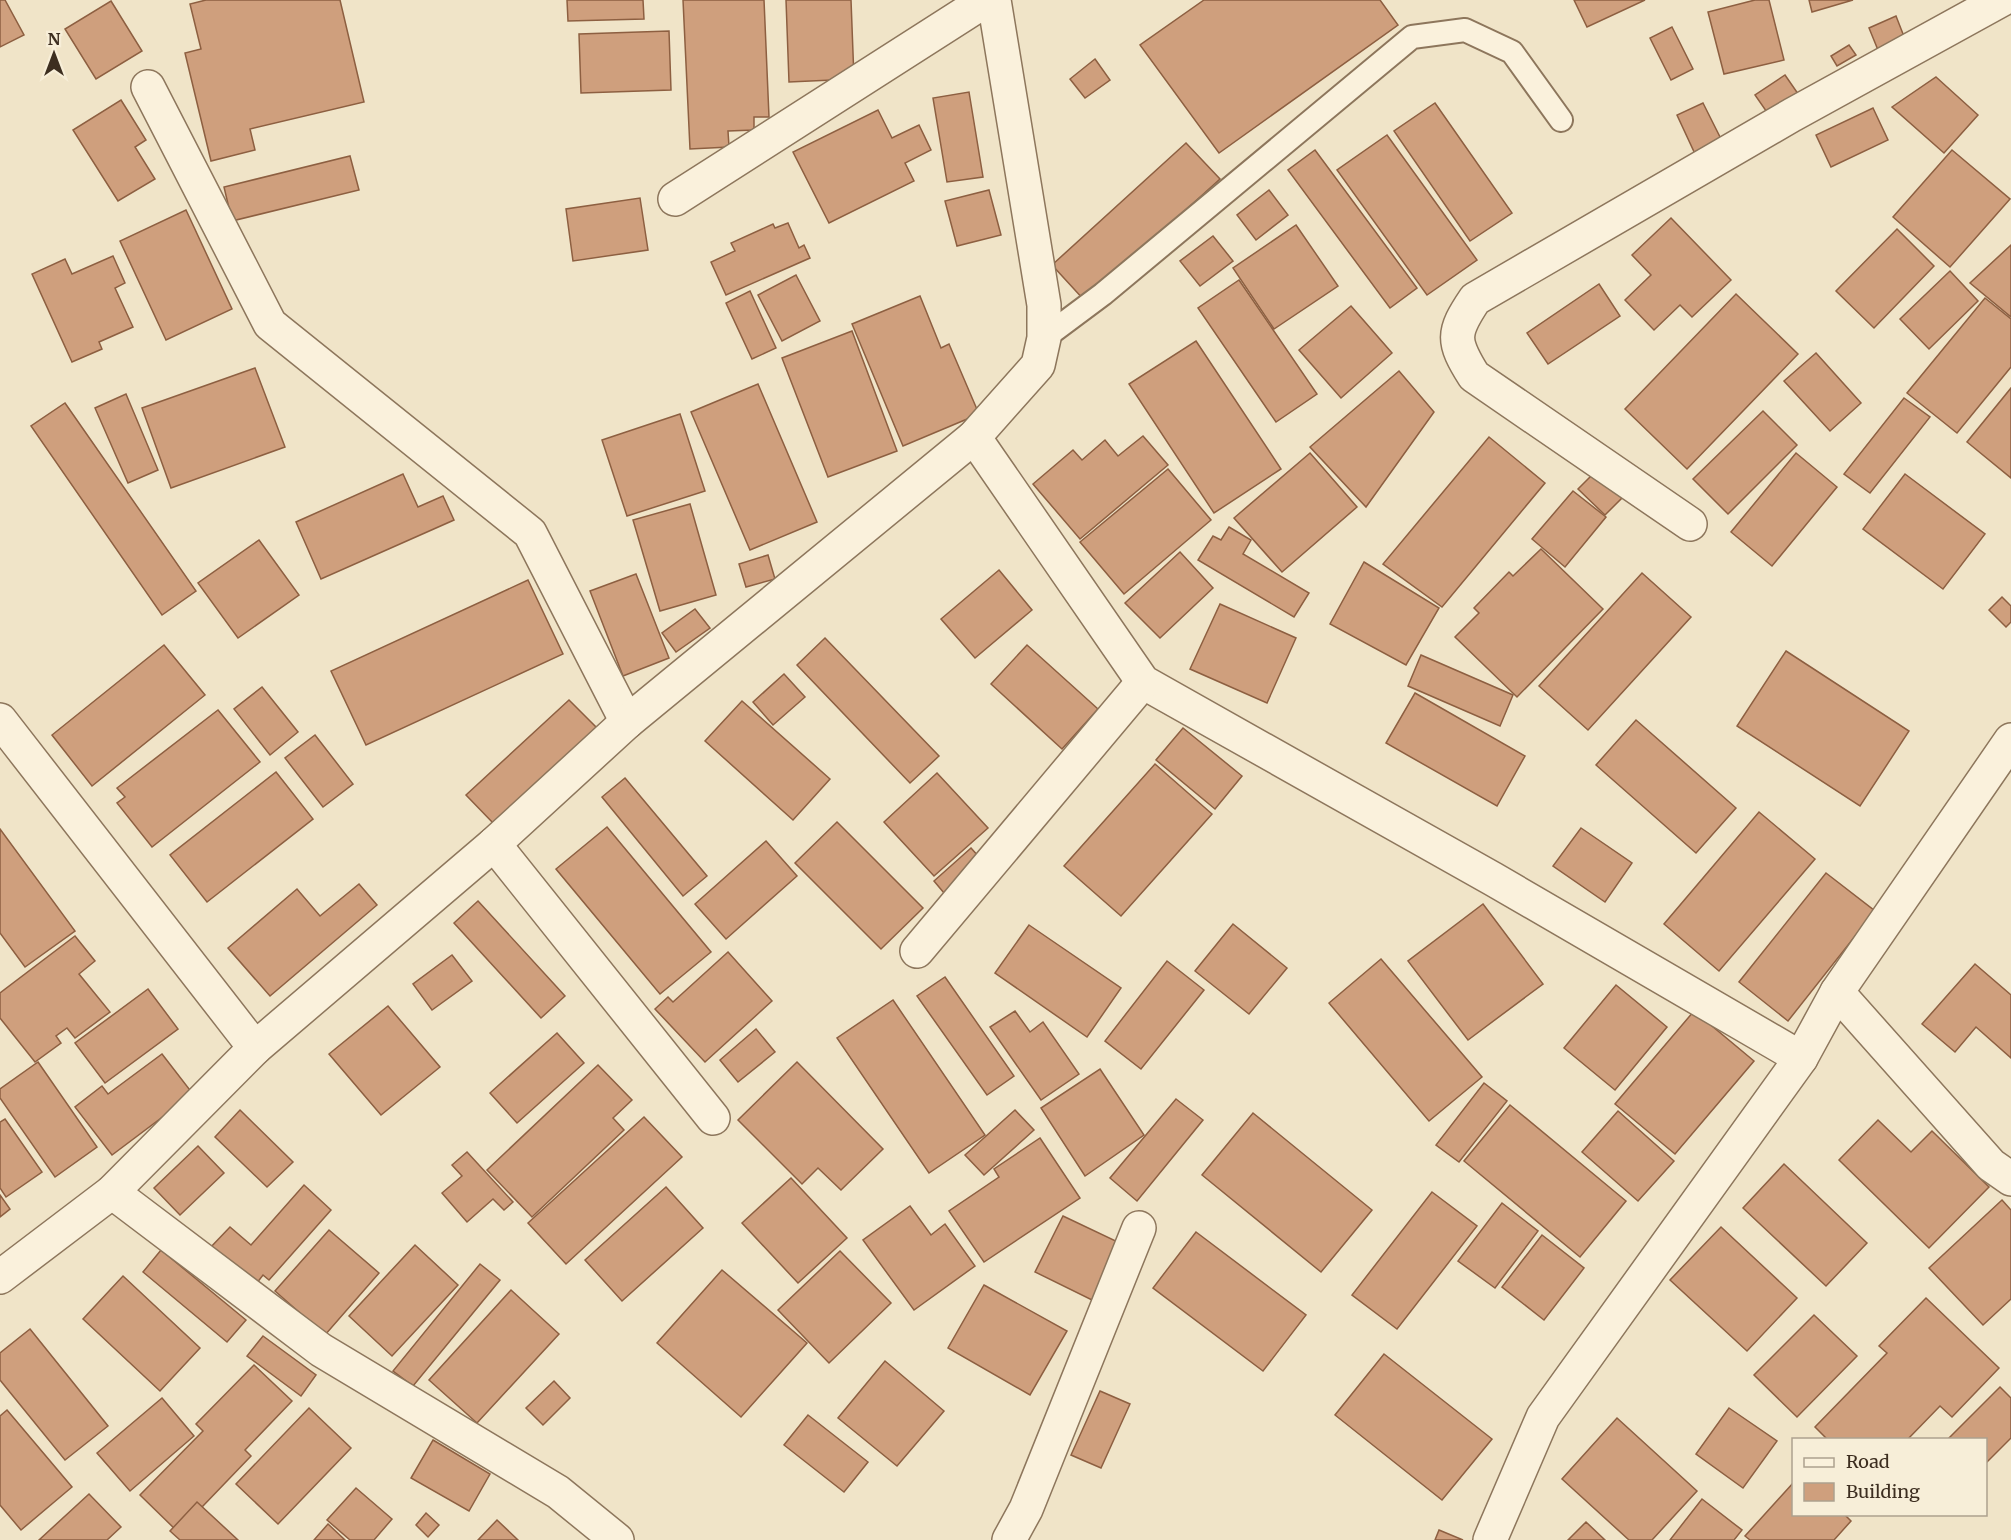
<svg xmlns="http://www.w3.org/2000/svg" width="2011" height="1540" viewBox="0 0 2011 1540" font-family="Merriweather,serif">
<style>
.building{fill:#cf9f7d;stroke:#8d5f41;stroke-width:1.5}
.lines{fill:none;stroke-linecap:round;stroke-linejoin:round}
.lane-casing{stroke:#8d765c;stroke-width:26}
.street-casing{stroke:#8d765c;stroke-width:36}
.lane{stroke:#faf1dc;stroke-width:22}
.street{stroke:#faf1dc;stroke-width:33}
</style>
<rect width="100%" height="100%" fill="#f0e4c8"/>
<g class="building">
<polygon points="0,0 5,0 24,35 0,47"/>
<polygon points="206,0 340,0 364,102 250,129 255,150 211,161 185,53 201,49 190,4"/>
<polygon points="567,0 643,0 644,19 568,21"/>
<polygon points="683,0 764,0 769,117 754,117 754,130 728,131 729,147 690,149"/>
<polygon points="786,0 851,0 854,79 789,82"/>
<polygon points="1204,0 1380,0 1398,25 1219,153 1140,45"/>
<polygon points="1574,0 1645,0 1587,27"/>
<polygon points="1755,0 1769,0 1784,60 1724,74 1708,12"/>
<polygon points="1809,0 1853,0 1812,12"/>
<polygon points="111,1 142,51 96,79 65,29"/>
<polygon points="1896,16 1905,39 1878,50 1869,28"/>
<polygon points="1672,27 1693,69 1671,80 1650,38"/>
<polygon points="669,31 671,90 581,93 579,34"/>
<polygon points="1849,45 1856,55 1837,66 1831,56"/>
<polygon points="1095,59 1110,80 1085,98 1070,79"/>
<polygon points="1785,75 1801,98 1771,118 1755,95"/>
<polygon points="1936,77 1978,115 1944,153 1892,107"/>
<polygon points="969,92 983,177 947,182 933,98"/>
<polygon points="121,100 146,140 135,147 155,179 118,201 73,130"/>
<polygon points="1435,103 1512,213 1470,241 1394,131"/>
<polygon points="1703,103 1723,143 1696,156 1677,115"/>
<polygon points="1873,108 1888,140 1831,167 1816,135"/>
<polygon points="878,110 892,138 919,125 931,150 905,163 914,181 829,223 793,152"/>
<polygon points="1387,135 1477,260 1427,295 1337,170"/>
<polygon points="1186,143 1220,179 1085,301 1052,265"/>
<polygon points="1315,150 1417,288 1390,308 1288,170"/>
<polygon points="1952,150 2010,199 1950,267 1893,217"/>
<polygon points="350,156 359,190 232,221 224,187"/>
<polygon points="989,190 1001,235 957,246 945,201"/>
<polygon points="1269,190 1288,215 1256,240 1237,215"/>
<polygon points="640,198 648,250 573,261 566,209"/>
<polygon points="186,210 232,309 166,340 120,241"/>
<polygon points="1671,218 1731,280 1692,317 1680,305 1654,330 1625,300 1651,275 1632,255"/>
<polygon points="788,223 799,248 804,245 810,258 726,295 711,262 735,251 731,243 773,224 775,228"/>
<polygon points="1296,225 1338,286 1274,329 1233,268"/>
<polygon points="1897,229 1934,266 1874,328 1836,291"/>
<polygon points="1213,236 1233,261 1200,286 1180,261"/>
<polygon points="2011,245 2011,317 1970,283"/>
<polygon points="113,256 125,283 115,288 133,327 99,342 102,349 72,362 32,274 65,259 72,274"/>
<polygon points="1950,271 1978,301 1929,349 1900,319"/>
<polygon points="796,275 820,321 782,341 758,295"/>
<polygon points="1239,280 1317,394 1276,422 1198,308"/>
<polygon points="1599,284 1620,316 1548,364 1527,333"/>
<polygon points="750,291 776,348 752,359 726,303"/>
<polygon points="1736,294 1798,354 1687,469 1625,409"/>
<polygon points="920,296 941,348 949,344 979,414 903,446 852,324"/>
<polygon points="1985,298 2011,319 2011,367 1957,433 1907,393"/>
<polygon points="1351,306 1392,353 1341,398 1299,350"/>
<polygon points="852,331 897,451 828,477 782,358"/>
<polygon points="1196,341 1281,469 1214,513 1129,384"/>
<polygon points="1816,353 1861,403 1830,431 1784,381"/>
<polygon points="255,368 285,447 171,488 142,408"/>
<polygon points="1399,371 1434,412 1366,507 1310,447"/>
<polygon points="758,384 817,522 750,550 691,412"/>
<polygon points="2011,388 2011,478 1967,442"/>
<polygon points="126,394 158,470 128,483 95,408"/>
<polygon points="1904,398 1930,417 1870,493 1844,474"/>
<polygon points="65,403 196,591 162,615 31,426"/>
<polygon points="1763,411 1797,445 1728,514 1693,479"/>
<polygon points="680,414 705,491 627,516 602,440"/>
<polygon points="1143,436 1168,465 1080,539 1033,484 1073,450 1082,460 1105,440 1118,456"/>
<polygon points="1489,437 1545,483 1442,607 1383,564"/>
<polygon points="1310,453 1357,507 1282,572 1234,518"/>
<polygon points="1796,453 1837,487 1772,566 1731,532"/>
<polygon points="1168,469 1211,520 1124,594 1080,542"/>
<polygon points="1596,471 1623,497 1605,515 1578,489"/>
<polygon points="403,474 418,507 443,496 454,520 321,579 296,522"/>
<polygon points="1905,474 1985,534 1943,589 1863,529"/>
<polygon points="1573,491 1606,517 1565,567 1532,539"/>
<polygon points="690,504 716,595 660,611 633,520"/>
<polygon points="1229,527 1251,540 1243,554 1309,593 1294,617 1198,560 1213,536 1221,540"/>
<polygon points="259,540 299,595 238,638 198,583"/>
<polygon points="1541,549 1603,609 1517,697 1455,637 1479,613 1474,608 1509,572 1513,576"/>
<polygon points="1180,552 1213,588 1160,638 1125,603"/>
<polygon points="768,555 775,579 746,587 739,564"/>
<polygon points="1364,562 1439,608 1406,665 1330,624"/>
<polygon points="999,570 1032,610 975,658 941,619"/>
<polygon points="1642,573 1691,617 1588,730 1539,686"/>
<polygon points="636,574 669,658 623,676 590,591"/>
<polygon points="528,580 563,654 366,745 331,671"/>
<polygon points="2002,597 2011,606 2011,622 2006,627 1989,610"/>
<polygon points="1220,604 1296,638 1267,703 1190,669"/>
<polygon points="695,609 710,628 676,652 662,633"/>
<polygon points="825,638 939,756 910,783 797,665"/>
<polygon points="164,645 205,695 92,786 52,735"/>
<polygon points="1027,645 1098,709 1062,749 991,684"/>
<polygon points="1786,651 1909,731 1860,806 1737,726"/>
<polygon points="1421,655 1513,695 1500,726 1408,686"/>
<polygon points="784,674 805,697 773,725 753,702"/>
<polygon points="262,687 298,732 270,755 234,709"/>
<polygon points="1415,693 1525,756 1497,806 1386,743"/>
<polygon points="569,700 597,728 494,824 466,795"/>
<polygon points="742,701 830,779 793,820 705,741"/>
<polygon points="218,710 260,762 152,847 117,803 125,797 117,788"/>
<polygon points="1636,720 1736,808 1696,853 1596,765"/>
<polygon points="1183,728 1242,776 1215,809 1156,760"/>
<polygon points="315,735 353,784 323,807 285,758"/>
<polygon points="1155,764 1212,814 1121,916 1064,866"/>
<polygon points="276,772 313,819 207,902 170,855"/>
<polygon points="937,773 988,828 934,876 884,822"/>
<polygon points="625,778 707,876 683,896 602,797"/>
<polygon points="1759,812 1815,859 1719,971 1664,924"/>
<polygon points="837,822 923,908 881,949 795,863"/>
<polygon points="607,827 711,952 660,994 556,869"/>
<polygon points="1581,828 1632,863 1605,902 1553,866"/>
<polygon points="0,829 75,931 25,967 0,933"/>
<polygon points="766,841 797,876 726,939 695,904"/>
<polygon points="971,848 987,866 949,899 934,881"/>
<polygon points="1826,873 1875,911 1788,1021 1739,982"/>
<polygon points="359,884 377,905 270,996 228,948 297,889 320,916"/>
<polygon points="478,901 565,996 541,1018 454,923"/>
<polygon points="1483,904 1543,984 1468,1040 1408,961"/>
<polygon points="1233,924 1287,968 1249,1014 1195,971"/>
<polygon points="1029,925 1121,988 1087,1037 995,973"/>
<polygon points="75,936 95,961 79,974 110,1012 75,1038 67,1028 56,1036 61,1043 35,1062 0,1018 0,993"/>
<polygon points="728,952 772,1001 705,1062 655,1009 668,997 673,1002"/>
<polygon points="452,955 472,981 432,1010 413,984"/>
<polygon points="1381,959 1482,1077 1429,1121 1329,1003"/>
<polygon points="1167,961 1204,990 1141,1069 1105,1041"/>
<polygon points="1975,964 2011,995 2011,1058 1976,1027 1955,1052 1922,1024"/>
<polygon points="945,977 1014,1076 987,1095 917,996"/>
<polygon points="1616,985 1667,1027 1615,1090 1564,1048"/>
<polygon points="148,989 178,1029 105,1083 75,1043"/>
<polygon points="893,1000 985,1135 929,1173 837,1038"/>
<polygon points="388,1006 440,1067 381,1115 329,1054"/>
<polygon points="1015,1011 1030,1032 1043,1022 1079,1074 1041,1100 990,1027"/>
<polygon points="1694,1011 1754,1061 1675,1154 1615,1104"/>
<polygon points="756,1029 775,1052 738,1082 720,1060"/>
<polygon points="557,1033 584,1063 517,1123 490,1093"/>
<polygon points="162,1054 193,1094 112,1155 75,1107 102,1086 108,1094"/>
<polygon points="38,1062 97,1147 55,1177 0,1098 0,1089"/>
<polygon points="797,1062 883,1149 841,1190 818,1168 802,1184 738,1120"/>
<polygon points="598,1065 632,1100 613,1118 624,1130 532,1217 487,1170"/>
<polygon points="1100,1069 1144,1135 1085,1176 1041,1108"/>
<polygon points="1484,1083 1507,1101 1459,1162 1436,1145"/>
<polygon points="1176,1099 1203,1120 1137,1201 1110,1178"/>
<polygon points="1510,1105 1626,1201 1580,1257 1464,1161"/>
<polygon points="240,1110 293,1162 267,1187 215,1137"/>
<polygon points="1015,1110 1034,1130 984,1175 965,1155"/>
<polygon points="1618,1111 1674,1161 1638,1201 1582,1152"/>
<polygon points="1253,1113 1372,1210 1321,1272 1202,1175"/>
<polygon points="644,1117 682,1157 566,1264 528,1223"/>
<polygon points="5,1119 42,1172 6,1197 0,1188 0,1122"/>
<polygon points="1878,1120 1911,1152 1932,1131 1989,1187 1929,1248 1839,1160"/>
<polygon points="1040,1138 1080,1198 984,1262 949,1211 999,1177 994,1169"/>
<polygon points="198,1146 224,1173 180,1215 154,1188"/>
<polygon points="467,1152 513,1202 504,1210 493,1199 467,1222 442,1193 462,1176 452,1165"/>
<polygon points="1784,1164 1867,1243 1826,1286 1743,1208"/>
<polygon points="791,1178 847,1238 798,1283 742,1223"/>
<polygon points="304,1185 331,1210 269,1280 263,1275 253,1288 209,1249 230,1227 251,1245"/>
<polygon points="666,1187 703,1228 622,1301 585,1260"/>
<polygon points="1432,1192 1477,1226 1397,1329 1352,1295"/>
<polygon points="0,1195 10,1209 0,1217"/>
<polygon points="2002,1200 2011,1210 2011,1299 1983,1325 1929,1268"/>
<polygon points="1502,1203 1538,1231 1495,1288 1458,1261"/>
<polygon points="910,1206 931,1235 945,1224 975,1266 914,1310 863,1240"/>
<polygon points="1063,1216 1120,1243 1092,1300 1035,1272"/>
<polygon points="1721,1227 1797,1298 1747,1351 1670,1280"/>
<polygon points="329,1230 379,1273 325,1335 275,1291"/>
<polygon points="1196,1232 1306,1315 1263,1371 1153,1288"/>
<polygon points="1542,1235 1584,1268 1544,1320 1502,1287"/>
<polygon points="415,1245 458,1285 392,1356 349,1316"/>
<polygon points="161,1250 246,1320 227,1342 143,1272"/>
<polygon points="840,1251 891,1303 829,1363 778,1310"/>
<polygon points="480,1264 500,1280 413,1386 393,1371"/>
<polygon points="722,1270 807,1343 741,1417 657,1343"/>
<polygon points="123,1276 200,1348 160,1391 83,1319"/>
<polygon points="984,1285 1067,1331 1030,1395 948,1348"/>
<polygon points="511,1290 559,1334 477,1423 429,1380"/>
<polygon points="1926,1298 1999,1368 1952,1417 1940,1406 1907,1440 1828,1440 1815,1427 1887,1353 1879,1346"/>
<polygon points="1814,1315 1857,1356 1797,1417 1754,1375"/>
<polygon points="30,1329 108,1426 65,1460 0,1380 0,1353"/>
<polygon points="263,1336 316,1375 301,1396 247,1356"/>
<polygon points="1384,1354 1492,1439 1442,1500 1335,1415"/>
<polygon points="885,1361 944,1411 897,1466 838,1418"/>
<polygon points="254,1365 292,1401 245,1450 251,1456 178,1532 140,1495 203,1431 196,1424"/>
<polygon points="554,1381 570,1398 543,1425 526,1408"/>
<polygon points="2000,1387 2011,1398 2011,1438 1986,1463 1986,1440 1947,1440"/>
<polygon points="1100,1391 1130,1404 1101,1468 1071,1455"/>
<polygon points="162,1398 194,1436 130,1491 97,1453"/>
<polygon points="309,1408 351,1448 278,1524 236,1484"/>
<polygon points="1729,1408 1777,1441 1743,1488 1696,1454"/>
<polygon points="7,1410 72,1487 21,1530 0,1505 0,1416"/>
<polygon points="808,1415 868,1462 844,1492 784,1445"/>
<polygon points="1617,1418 1697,1491 1652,1540 1629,1540 1562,1479"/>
<polygon points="433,1440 490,1474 469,1511 411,1478"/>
<polygon points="1794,1482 1794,1514 1844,1514 1851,1521 1834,1540 1750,1540 1745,1536"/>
<polygon points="356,1488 392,1519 374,1540 350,1540 327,1520"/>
<polygon points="89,1494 121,1527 107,1540 39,1540"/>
<polygon points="1702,1499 1742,1530 1734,1540 1670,1540"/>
<polygon points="197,1502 238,1540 180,1540 170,1531"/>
<polygon points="426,1513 439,1525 428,1537 416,1525"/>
<polygon points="497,1520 518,1540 478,1540"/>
<polygon points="1586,1522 1605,1540 1568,1540"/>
<polygon points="328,1524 345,1540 314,1540"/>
<polygon points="1439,1530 1463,1540 1435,1540"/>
</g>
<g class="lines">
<defs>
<polyline id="lane" points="1044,338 1103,294 1412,37 1465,30 1512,52 1561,120"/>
<g id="street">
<polyline points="148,87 270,324 530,533 627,722"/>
<polyline points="675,199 986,0"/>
<polyline points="974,437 1143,682 1493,879 1801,1058"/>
<path d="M1690 524 1474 376C1452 341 1452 333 1475 299L1792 115 2001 0"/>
<polyline points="0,720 255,1048"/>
<polyline points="494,844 713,1118"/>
<polyline points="917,951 1143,682"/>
<polyline points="1837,992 1991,1165 2011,1179"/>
<polyline points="112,1192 321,1350 558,1492 617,1540"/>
<polyline points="0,1277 112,1192 255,1048 494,844 627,722 974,437 1038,365 1044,338 1044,305 994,0"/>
<polyline points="1009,1540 1026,1509 1139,1228"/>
<polyline points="1490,1540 1543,1417 1801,1058 1837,992 2011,740"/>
</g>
</defs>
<use href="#lane" class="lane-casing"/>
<use href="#street" class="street-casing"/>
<use href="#lane" class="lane"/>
<use href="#street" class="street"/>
</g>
<rect x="1792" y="1438" width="195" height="78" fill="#f7eed8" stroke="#ada18e" stroke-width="1.5"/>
<rect x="1804" y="1458" width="30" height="9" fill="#faf1dc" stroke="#ada18e" stroke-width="1.5"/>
<text x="1846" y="1468" font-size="18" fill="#3d2e20">Road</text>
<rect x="1804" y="1483" width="30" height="18" fill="#cf9f7d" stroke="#ada18e" stroke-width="1.5"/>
<text x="1846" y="1498" font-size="18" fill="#3d2e20">Building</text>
<g transform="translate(54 54)" stroke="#f7eed8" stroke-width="4.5" paint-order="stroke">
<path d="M0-4.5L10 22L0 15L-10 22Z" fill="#3d2e20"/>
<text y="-9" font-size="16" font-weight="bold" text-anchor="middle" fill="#3d2e20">N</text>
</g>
</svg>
